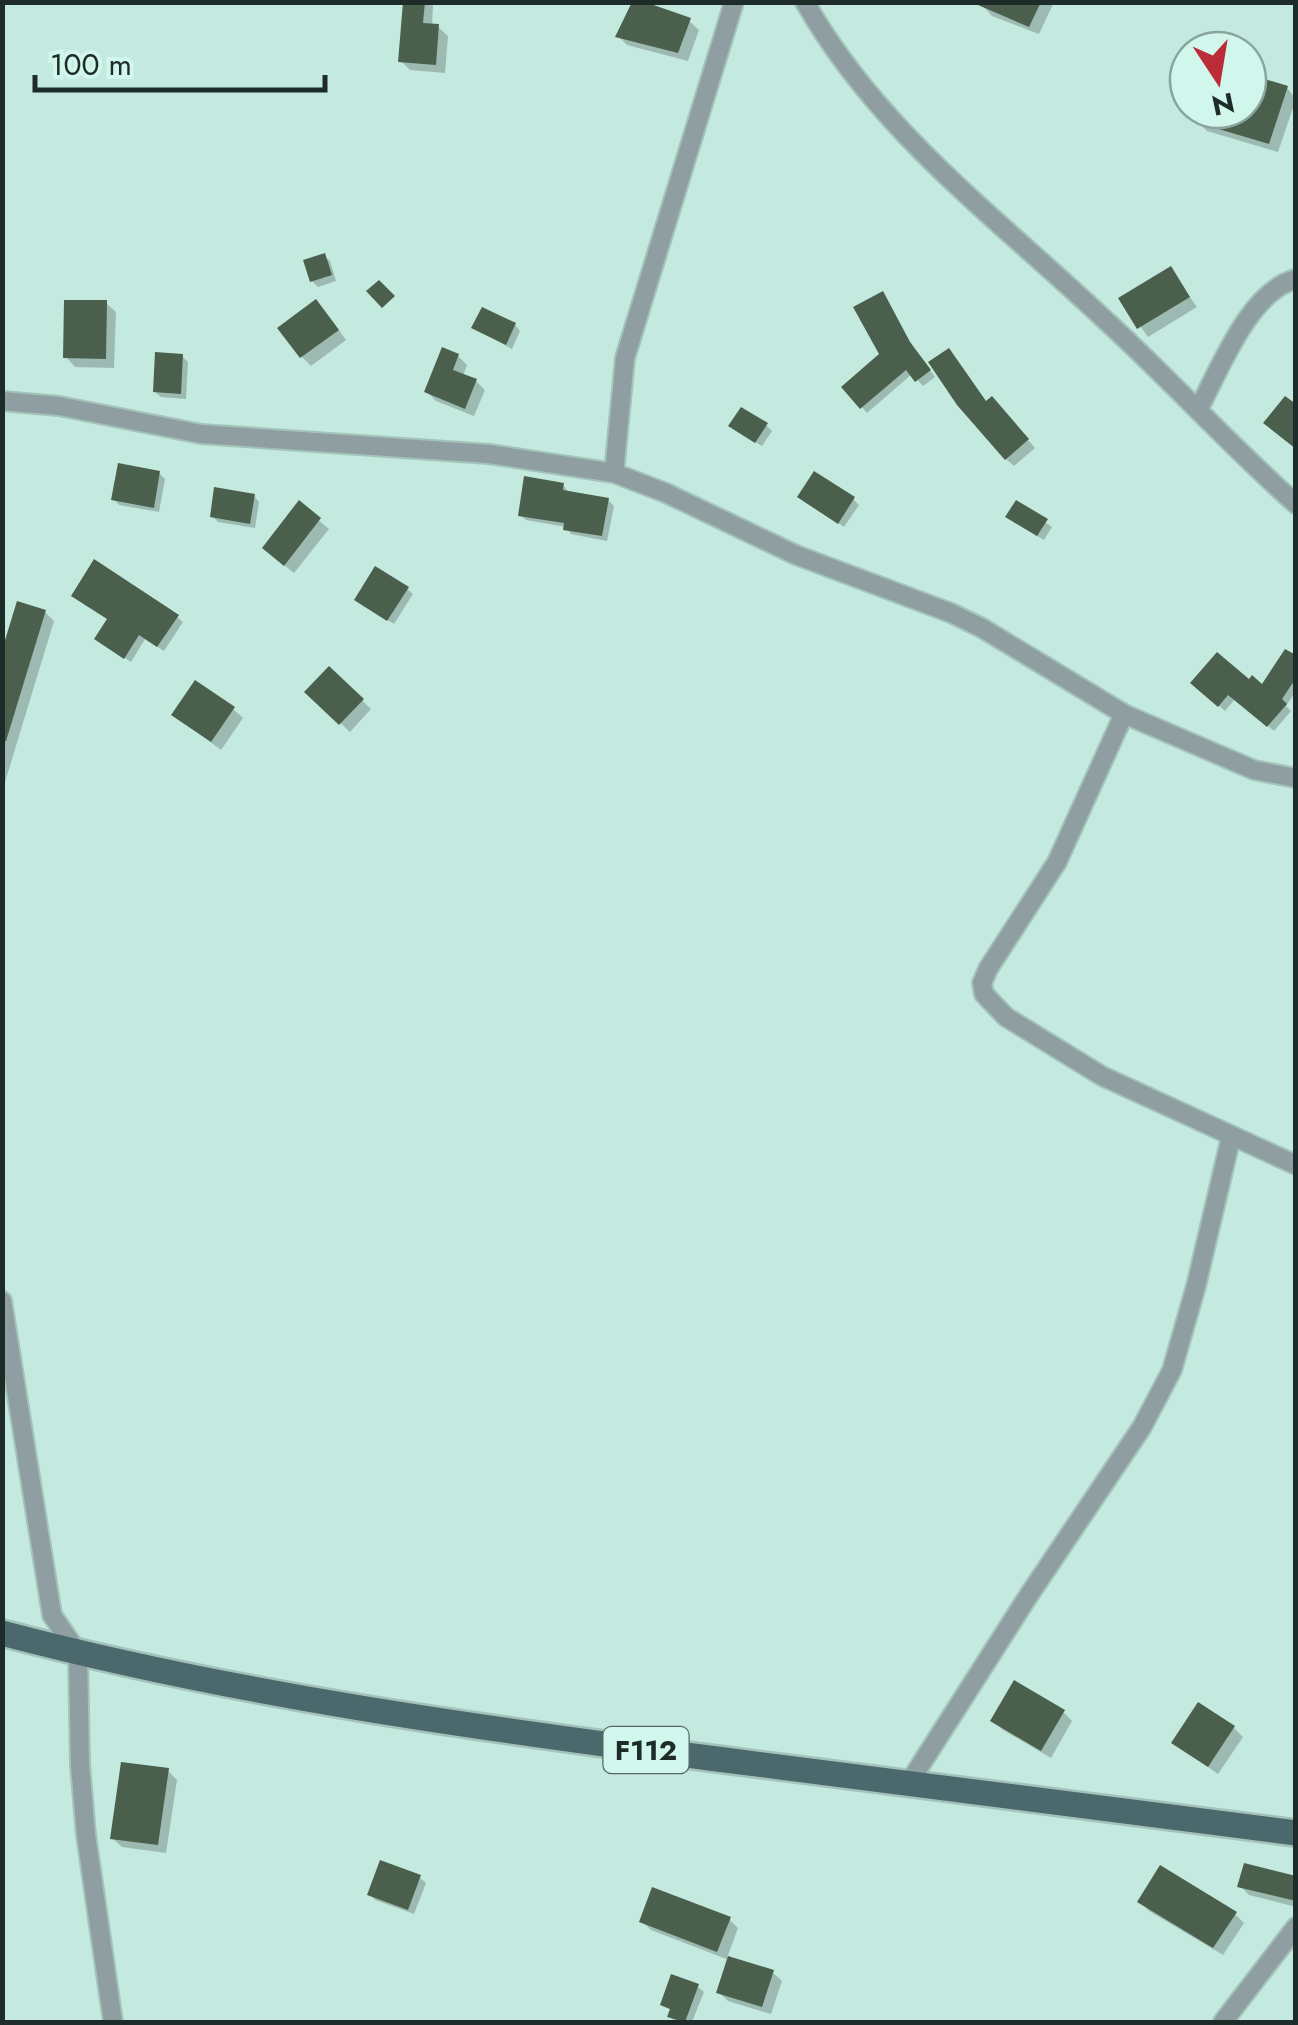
<svg xmlns="http://www.w3.org/2000/svg" width="1298" height="2025" viewBox="0 0 1298 2025" font-family="Jost,sans-serif">
<style>
.shadow{fill:#0003}
.building{fill:#4b604c}
.lines{fill:none;stroke-linecap:round;stroke-linejoin:round}
.street-casing{stroke:#a3c3ba;stroke-width:22}
.primary-casing{stroke:#a3c3ba;stroke-width:30}
.street{stroke:#8e9ea1;stroke-width:18}
.primary{stroke:#4b686d;stroke-width:25}
.labels{text-anchor:middle;stroke-width:10;stroke-linejoin:round;paint-order:stroke}
.shield{fill:#d1f6ec;stroke:#536963;stroke-width:2.5}
.shield-label{font-size:28px;font-weight:bold;fill:#1d2c28}
</style>
<rect width="100%" height="100%" fill="#c4e9df"/>
<g class="shadow">
<polygon points="406,2 430,2 433,6 432,26 438,27 448,36 445,73 410,70 401,61"/>
<polygon points="984,2 1054,2 1039,34 992,16 983,6"/>
<polygon points="689,21 699,30 688,61 627,45 618,36"/>
<polygon points="1287,88 1296,99 1278,152 1207,131 1198,122 1202,110 1248,110"/>
<polygon points="324,256 330,261 336,281 318,287 312,281"/>
<polygon points="1170,269 1197,307 1148,337 1121,299"/>
<polygon points="882,294 915,350 935,377 923,386 912,374 867,413 844,387 882,355"/>
<polygon points="106,303 116,312 114,368 75,367 66,357"/>
<polygon points="325,311 346,340 311,366 302,357"/>
<polygon points="515,325 520,331 512,349 474,328"/>
<polygon points="949,351 987,403 999,407 1035,448 1014,466 1006,459"/>
<polygon points="182,356 188,362 186,399 161,397 155,392"/>
<polygon points="458,356 467,365 463,376 476,381 485,390 474,416 436,401 427,392"/>
<polygon points="766,425 772,431 762,446 737,431"/>
<polygon points="159,473 165,479 159,512 119,505 114,499"/>
<polygon points="563,485 569,493 608,500 614,506 607,541 571,534 566,527 526,520 520,515"/>
<polygon points="254,496 259,502 255,528 218,522 212,516"/>
<polygon points="853,499 859,505 844,527 806,502"/>
<polygon points="1017,503 1052,527 1044,540 1014,522"/>
<polygon points="299,504 329,529 294,573 274,557"/>
<polygon points="407,589 413,594 394,624 363,605"/>
<polygon points="45,612 54,621 2,792 2,659"/>
<polygon points="177,617 183,622 164,651 145,639 131,662 97,639"/>
<polygon points="1296,658 1296,691 1286,706 1291,711 1274,731 1235,699 1225,711 1193,683 1263,688"/>
<polygon points="329,669 371,709 350,732 308,692"/>
<polygon points="233,709 243,718 221,750 174,715"/>
<polygon points="1063,1712 1072,1721 1051,1758 1003,1730 993,1721"/>
<polygon points="1234,1728 1243,1737 1218,1774 1174,1743"/>
<polygon points="168,1771 177,1780 166,1853 122,1847 112,1838"/>
<polygon points="420,1878 426,1883 414,1914 375,1900 370,1894"/>
<polygon points="1296,1878 1296,1907 1249,1895 1240,1886"/>
<polygon points="1140,1902 1235,1914 1244,1923 1223,1955 1149,1911"/>
<polygon points="729,1919 738,1928 727,1958 772,1972 782,1981 771,2014 728,2001 719,1992 729,1960 651,1930 642,1921"/>
<polygon points="698,1987 704,1992 692,2022 676,2022 670,2017 672,2011 662,2004"/>
</g>
<g class="building">
<polygon points="403,2 425,2 423,23 439,24 436,65 398,62"/>
<polygon points="632,2 645,2 691,18 678,53 615,37"/>
<polygon points="971,2 1041,2 1029,27"/>
<polygon points="1248,74 1288,86 1269,144 1195,122 1200,110 1248,110"/>
<polygon points="325,253 332,275 310,282 303,260"/>
<polygon points="1171,266 1190,297 1137,329 1118,298"/>
<polygon points="379,280 395,296 382,308 366,291"/>
<polygon points="883,291 910,342 931,370 915,382 906,370 860,409 841,387 879,354 853,307"/>
<polygon points="316,299 339,330 300,358 277,328"/>
<polygon points="64,300 107,300 106,359 63,358"/>
<polygon points="482,307 516,323 506,345 471,328"/>
<polygon points="442,347 459,354 453,370 477,379 465,409 424,392"/>
<polygon points="949,348 986,401 992,396 1029,439 1005,460 957,405 928,362"/>
<polygon points="155,352 183,354 181,394 153,392"/>
<polygon points="1285,396 1296,404 1296,449 1263,423"/>
<polygon points="741,407 768,423 755,443 728,426"/>
<polygon points="118,463 160,471 154,508 111,500"/>
<polygon points="814,471 855,497 838,524 797,497"/>
<polygon points="524,476 564,483 563,490 609,498 602,536 563,530 564,523 518,516"/>
<polygon points="214,487 255,494 250,524 210,517"/>
<polygon points="299,500 321,518 284,566 262,548"/>
<polygon points="1016,500 1048,519 1037,536 1005,517"/>
<polygon points="94,559 179,615 157,647 139,635 124,659 94,639 107,619 71,596"/>
<polygon points="375,566 409,587 387,621 354,600"/>
<polygon points="17,601 46,610 6,741 2,741 2,650"/>
<polygon points="1285,649 1296,655 1296,678 1282,699 1287,704 1267,727 1228,695 1218,707 1190,683 1217,652 1249,679 1252,675 1262,684"/>
<polygon points="329,666 364,699 339,725 304,692"/>
<polygon points="195,680 235,707 211,742 171,715"/>
<polygon points="1014,1680 1065,1710 1041,1751 990,1721"/>
<polygon points="1198,1702 1235,1726 1208,1767 1171,1743"/>
<polygon points="121,1762 169,1768 158,1845 110,1839"/>
<polygon points="380,1860 421,1875 408,1910 367,1895"/>
<polygon points="1244,1863 1296,1876 1296,1901 1237,1887"/>
<polygon points="1160,1865 1237,1912 1213,1948 1137,1902"/>
<polygon points="652,1887 731,1917 717,1952 639,1922"/>
<polygon points="728,1956 774,1970 762,2007 716,1993"/>
<polygon points="671,1974 699,1984 685,2022 667,2017 670,2009 660,2005"/>
</g>
<g class="lines">
<defs>
<g id="street">
<path d="M805 2C877 130 998 219 1103 318 1169 378 1229 445 1296 504"/>
<polyline points="2,401 59,406 201,434 489,454 614,473 666,493 796,555 951,613 982,628 1124,714 1254,770 1296,778"/>
<path d="M1198 410C1219 371 1249 291 1296 279"/>
<polyline points="614,473 625,358 734,2"/>
<polyline points="1124,714 1057,862 988,969 982,983 984,994 1006,1017 1102,1076 1296,1165"/>
<polyline points="2,1301 52,1615 78,1653 80,1765 86,1835 113,2022"/>
<polyline points="909,1783 1029,1595 1142,1427 1172,1370 1196,1286 1231,1137"/>
<polyline points="1223,2022 1296,1927"/>
</g>
<path id="primary" d="M2 1633C237 1695 478 1728 717 1759 910 1783 1103 1808 1296 1833"/>
</defs>
<use href="#street" class="street-casing"/>
<use href="#primary" class="primary-casing"/>
<use href="#street" class="street"/>
<use href="#primary" class="primary"/>
</g>
<g class="labels">
<rect class="shield" x="603.5" y="1727" width="85" height="46" rx="8"/>
<g class="shield-label">
<text x="646" y="1760">F112</text>
</g>
</g>
<rect width="1298" height="2025" fill="none" stroke="#1d2c28" stroke-width="10"/>
<g transform="translate(1218 80) rotate(168)"><circle r="48" fill="#d1f6ec" stroke="#89a59e" stroke-width="2.5"/>
<path d="M0-8L18 38L0 25L-18 38Z" fill="#bc2b38"/>
<text y="-15" font-size="28" font-weight="bold" text-anchor="middle" fill="#1d2c28">N</text>
</g>
<path d="M35 75v15h290v-15" fill="none" stroke="#1d2c28" stroke-width="5"/>
<text x="50" y="75" font-size="30" fill="#1d2c28" stroke="#d1f6ec" stroke-width="8" paint-order="stroke">100 m</text>
</svg>
